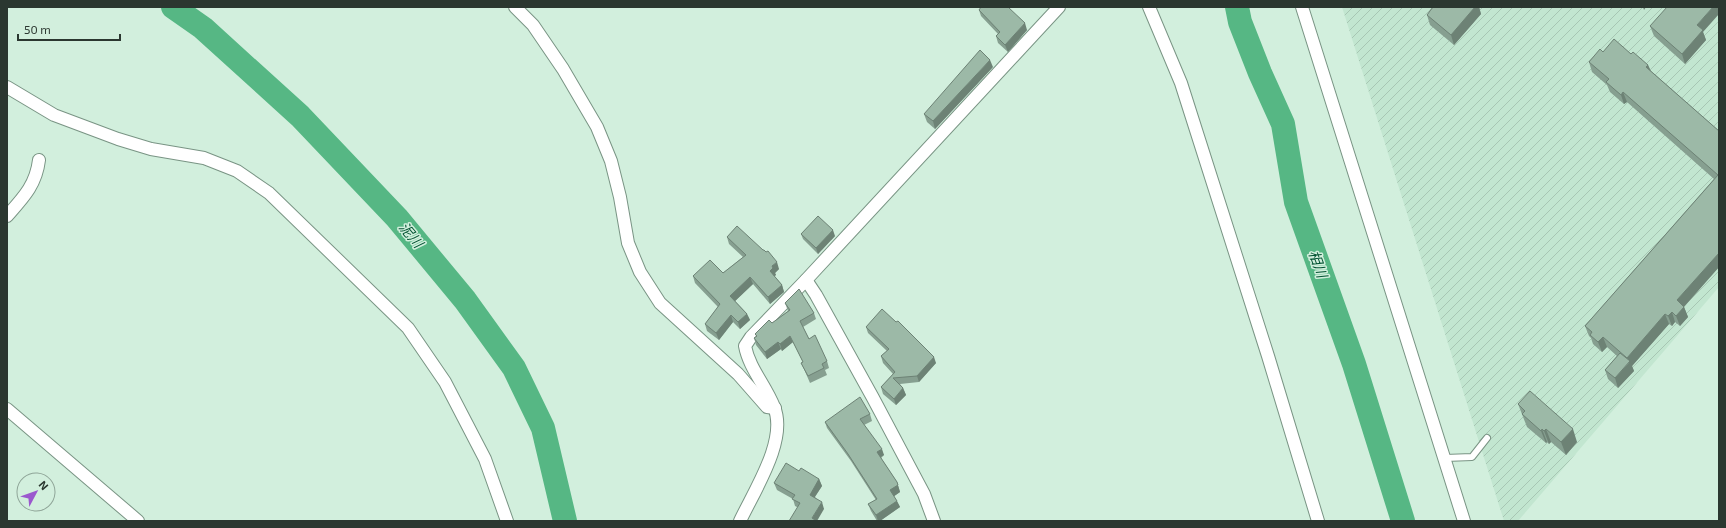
<svg xmlns="http://www.w3.org/2000/svg" width="1726" height="528" viewBox="0 0 1726 528" font-family="'Exo 2','Noto Sans JP',sans-serif">
<style>
.industrial{fill:url(#industrial-furrows)}
.lines{fill:none;stroke-linecap:round;stroke-linejoin:round}
.river{stroke:#56b784;stroke-width:24}
.service-casing{stroke:#799484;stroke-width:8}
.minor-casing{stroke:#799484;stroke-width:14}
.service{stroke:#fff;stroke-width:6}
.minor{stroke:#fff;stroke-width:12}
.wall{fill:#869f90}
.shaded-wall{fill:#6d8275}
.building{fill:#9cb9a7;stroke:#6d8275}
.labels{text-anchor:middle;stroke-width:3;stroke-linejoin:round;paint-order:stroke}
.water-label{font-size:14px;font-style:italic;fill:#045433;stroke:#d2efdd}
</style>
<defs>
<pattern id="industrial-furrows" width="10" height="10" patternUnits="userSpaceOnUse"><rect width="10" height="10" fill="#c2e6d0"/><path d="M-1 1l2-2M0 10L10 0M9 11l2-2" fill="none" stroke="#a7c6b3"/></pattern>
</defs>
<rect width="100%" height="100%" fill="#d2efdd"/>
<polygon class="industrial" points="1342,7 1719,7 1719,287 1518,521 1504,521"/>
<g class="lines">
<g class="river">
<polyline points="173,7 203,28 300,116 397,218 465,300 514,368 543,428 565,521"/>
<polyline points="1237,7 1240,22 1260,73 1283,124 1296,202 1354,364 1403,521"/>
</g>
<defs>
<polyline id="service" points="1445,458 1472,457 1487,438"/>
<g id="minor">
<polyline points="515,7 533,25 563,69 597,127 611,161 620,197 628,243 640,272 660,303 738,374 767,407 775,408"/>
<polyline points="1149,7 1181,83 1268,356 1318,521"/>
<polyline points="1302,7 1464,521"/>
<polyline points="7,87 54,115 118,139 151,149 204,158 237,171 269,193 408,328 445,382 485,459 507,521"/>
<path d="M7 216C23 198 36 185 39 160"/>
<polyline points="806,280 816,295 873,398 924,494 934,521"/>
<polyline points="7,409 138,521"/>
<path d="M740 521C754 491 788 440 774 407 766 386 749 368 745 346L751 337 806 280 1059 7"/>
</g>
</defs>
<use href="#service" class="service-casing"/>
<use href="#minor" class="minor-casing"/>
<use href="#service" class="service"/>
<use href="#minor" class="minor"/>
</g>
<g class="wall">
<polygon points="1433,7 1479,7 1481,14 1454,45 1430,25 1427,15"/>
<polygon points="979,10 1027,30 1008,52 998,43 996,36 998,34 981,16"/>
<polygon points="1650,26 1703,32 1706,40 1685,64 1654,36"/>
<polygon points="1603,52 1631,54 1648,65 1651,71 1719,131 1719,267 1684,307 1688,317 1680,326 1675,322 1672,326 1669,324 1632,366 1634,371 1618,388 1608,379 1605,370 1617,356 1607,347 1602,352 1593,344 1591,338 1589,336 1585,326 1714,179 1627,102 1624,104 1610,92 1607,85 1592,72 1589,62"/>
<polygon points="993,67 935,129 927,122 924,114"/>
<polygon points="801,234 835,236 818,254 803,239"/>
<polygon points="727,237 779,269 775,273 776,275 774,276 782,285 784,292 770,304 753,284 735,301 747,314 750,320 740,329 733,322 719,340 707,331 705,324 718,307 695,283 693,276 723,273 743,257 729,244"/>
<polygon points="785,303 814,313 816,319 803,327 809,339 827,361 829,368 825,370 827,375 810,383 804,369 801,363 803,362 793,342 782,351 781,349 767,359 756,345 754,338 756,336 755,334 772,323 788,311"/>
<polygon points="866,327 936,363 919,382 900,384 903,388 906,395 896,405 883,394 881,387 893,374 883,363 881,356 887,351 868,333"/>
<polygon points="1518,404 1577,442 1566,455 1551,442 1549,444 1547,442 1546,443 1527,427"/>
<polygon points="870,414 872,421 864,425 884,455 881,458 897,482 900,492 894,496 900,507 880,521 877,521 871,511 868,504 876,500 851,461 827,428 825,422"/>
<polygon points="799,471 819,479 822,486 815,497 824,509 797,507 795,506 793,499 777,490 774,483"/>
</g>
<g class="shaded-wall">
<polygon points="1475,7 1479,7 1481,14 1454,45 1451,35"/>
<polygon points="1643,7 1646,7 1644,10"/>
<polygon points="1713,7 1719,7 1719,14 1703,32 1706,40 1685,64 1682,54 1697,25"/>
<polygon points="1025,23 1027,30 1008,52 1005,45"/>
<polygon points="990,60 993,67 935,129 933,121"/>
<polygon points="1648,65 1652,74 1646,67"/>
<polygon points="1623,92 1627,102 1624,104 1621,95"/>
<polygon points="833,230 835,236 818,254 816,248"/>
<polygon points="1719,253 1719,267 1681,310 1677,300"/>
<polygon points="777,262 779,269 775,273 776,275 772,278 770,271 772,266"/>
<polygon points="750,277 753,284 733,303 730,296"/>
<polygon points="782,285 784,292 770,304 768,297"/>
<polygon points="1684,307 1688,317 1680,326 1676,316"/>
<polygon points="1672,312 1675,322 1672,326 1668,316"/>
<polygon points="747,314 750,320 740,329 738,322"/>
<polygon points="1665,314 1669,324 1632,366 1634,371 1618,388 1615,378 1629,363 1627,358"/>
<polygon points="731,315 733,322 719,340 716,333"/>
<polygon points="790,336 793,342 782,351 780,344"/>
<polygon points="1603,337 1607,347 1602,352 1598,342"/>
<polygon points="778,342 781,349 767,359 765,352"/>
<polygon points="934,357 936,363 919,382 917,376"/>
<polygon points="903,388 906,395 896,405 894,399"/>
<polygon points="1542,429 1547,442 1546,443 1541,431"/>
<polygon points="1546,429 1551,442 1549,444 1544,431"/>
<polygon points="1573,429 1577,442 1566,455 1561,442"/>
<polygon points="882,449 884,455 879,458 877,452"/>
<polygon points="819,479 822,486 812,501 810,495"/>
<polygon points="897,482 900,492 893,497 890,490"/>
<polygon points="897,501 900,507 880,521 878,521 876,515"/>
<polygon points="822,502 824,509 817,521 813,521 812,518"/>
</g>
<g class="building">
<polygon points="981,7 1008,7 1025,23 1005,45 996,36 1000,32 979,10"/>
<polygon points="1433,7 1475,7 1451,35 1427,15"/>
<polygon points="1667,7 1713,7 1697,25 1703,30 1682,54 1650,26"/>
<polygon points="1614,39 1631,54 1633,52 1648,65 1646,67 1719,131 1719,253 1677,300 1684,307 1676,316 1672,312 1668,316 1665,314 1627,358 1603,337 1598,342 1590,335 1592,332 1585,326 1718,175 1623,92 1621,95 1606,82 1609,79 1589,62 1600,49 1603,52"/>
<polygon points="980,50 990,60 933,121 924,114"/>
<polygon points="818,216 833,230 816,248 801,234"/>
<polygon points="737,226 763,250 764,250 766,252 768,251 777,262 772,266 773,268 770,271 782,285 768,297 750,277 730,296 747,314 738,322 731,315 716,333 705,324 720,304 693,276 710,260 723,273 746,255 727,237"/>
<polygon points="799,289 814,313 800,321 809,339 815,335 827,361 822,364 824,368 808,376 801,363 803,362 790,336 780,344 778,342 765,352 754,338 757,336 755,334 769,320 772,323 790,310 785,303"/>
<polygon points="882,309 896,322 898,321 934,357 917,376 893,378 903,388 894,399 881,387 895,372 881,356 889,349 866,327"/>
<polygon points="1620,353 1630,361 1615,378 1605,370"/>
<polygon points="1530,391 1573,429 1561,442 1546,429 1544,431 1542,429 1541,431 1522,414 1525,411 1518,404"/>
<polygon points="860,397 870,414 860,419 882,449 877,452 897,482 898,485 890,490 897,501 876,515 868,504 877,499 848,454 825,422"/>
<polygon points="786,463 799,471 801,468 819,479 810,495 822,502 812,518 815,520 815,521 789,521 800,503 792,499 795,495 774,483"/>
</g>
<g class="labels">
<g class="water-label">
<text transform="translate(411 235) rotate(50)" y="5">泥川</text>
<text transform="translate(1318 264) rotate(70)" y="5">相川</text>
</g>
</g>
<rect width="1726" height="528" fill="none" stroke="#2b3730" stroke-width="16"/>
<g transform="translate(36 492) rotate(49)"><circle r="19" fill="#d2efdd" stroke="#8fa598"/>
<path d="M0-3L7 15L0 10L-7 15Z" fill="#9b58ce"/>
<text y="-6" font-size="11" font-weight="bold" text-anchor="middle" fill="#2b3730">N</text>
</g>
<path d="M18 34v6h102v-6" fill="none" stroke="#2b3730" stroke-width="2"/>
<text x="24" y="34" font-size="12" fill="#2b3730" stroke="#d2efdd" stroke-width="3" paint-order="stroke">50 m</text>
</svg>
